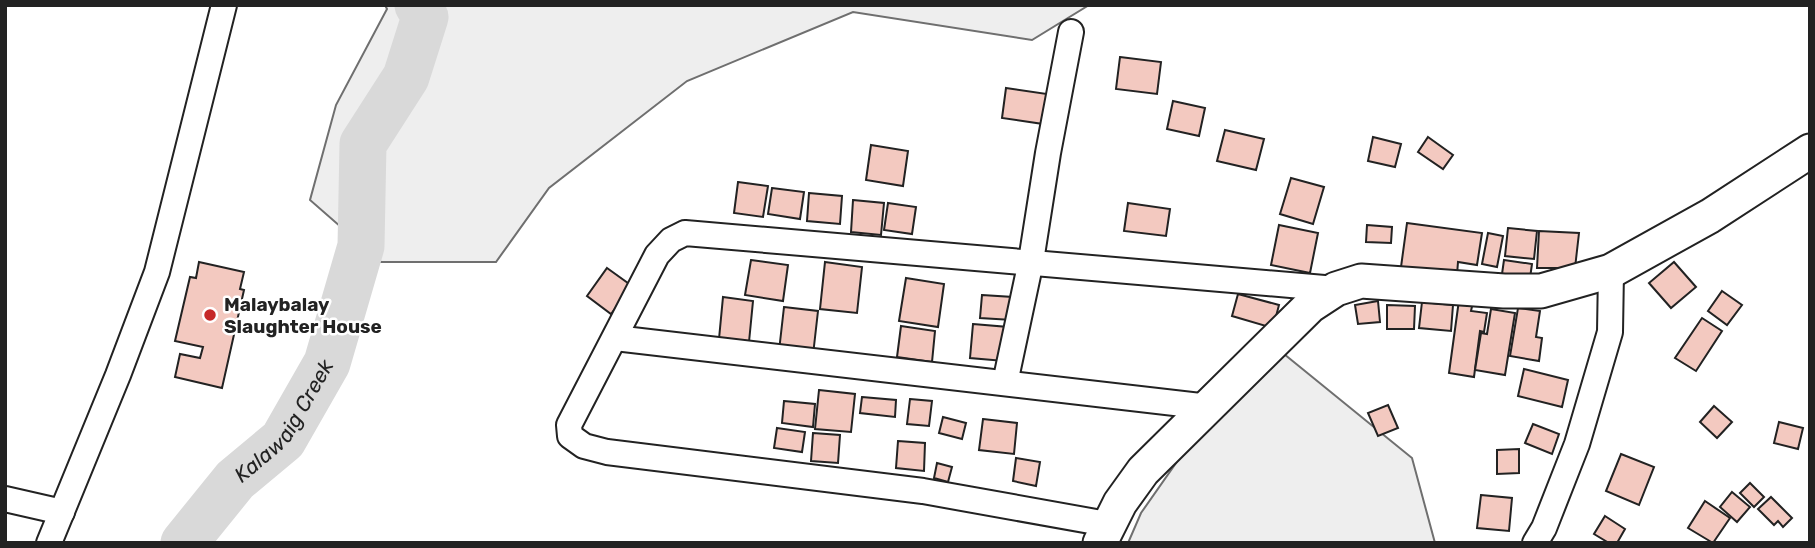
<svg xmlns="http://www.w3.org/2000/svg" width="1815" height="548" viewBox="0 0 1815 548" font-family="Rubik,sans-serif">
<style>
.green{fill:#eee;stroke:#6f6f6f;stroke-width:2}
.lines{fill:none;stroke-linecap:round;stroke-linejoin:round}
.river{stroke:#d9d9d9;stroke-width:47}
.building{fill:#f3c9c0;stroke:#222;stroke-width:2}
.street-casing{stroke:#222;stroke-width:28}
.secondary-casing{stroke:#222;stroke-width:37}
.street{stroke:#fff;stroke-width:24}
.secondary{stroke:#fff;stroke-width:33}
.poi-dot{fill:#c62828;stroke:#fff;stroke-width:2.5}
.labels{text-anchor:middle;stroke-width:5;stroke-linejoin:round;paint-order:stroke}
.poi-label{font-size:19px;font-weight:bold;fill:#222;stroke:#fff;text-anchor:start}
.water-label{font-size:21px;font-style:italic;fill:#222;stroke:#fff}
</style>
<rect width="100%" height="100%" fill="#fff"/>
<g class="green">
<polygon points="385,5 1089,5 1032,40 853,12 687,81 549,188 496,262 381,262 310,200 336,105 387,9"/>
<polygon points="1284,354 1412,458 1435,543 1128,543 1141,513 1188,446"/>
</g>
<g class="lines">
<path class="river" id="s1" d="M184 543 235 480 283 440 327 363 361 246 363 144 406 77 425 17 418 5"/>
</g>
<g class="building">
<polygon points="1120,57 1161,62 1157,94 1116,89"/>
<polygon points="1006,88 1054,95 1050,125 1002,118"/>
<polygon points="1173,101 1205,108 1199,136 1167,129"/>
<polygon points="1225,130 1264,139 1256,170 1217,161"/>
<polygon points="1373,137 1401,144 1395,167 1368,161"/>
<polygon points="1428,137 1453,155 1443,169 1418,152"/>
<polygon points="871,145 908,151 903,186 866,180"/>
<polygon points="1291,178 1324,187 1313,224 1280,214"/>
<polygon points="738,182 768,186 763,217 734,213"/>
<polygon points="772,188 804,192 800,219 768,214"/>
<polygon points="809,193 842,196 840,224 807,221"/>
<polygon points="853,200 884,203 881,235 851,232"/>
<polygon points="888,203 916,207 912,234 884,230"/>
<polygon points="1128,203 1170,209 1166,236 1124,231"/>
<polygon points="1407,223 1482,233 1477,265 1458,262 1457,275 1401,267"/>
<polygon points="1279,225 1318,233 1310,273 1271,265"/>
<polygon points="1367,225 1392,227 1391,243 1366,242"/>
<polygon points="1508,228 1537,231 1534,259 1505,256"/>
<polygon points="1539,231 1579,233 1575,268 1537,268"/>
<polygon points="1488,233 1503,236 1497,267 1482,264"/>
<polygon points="751,260 788,265 783,301 745,295"/>
<polygon points="1504,260 1532,264 1530,278 1502,274"/>
<polygon points="199,262 244,272 240,289 244,290 222,388 175,377 180,354 200,358 203,347 175,341 190,277 196,278"/>
<polygon points="825,262 862,267 857,313 820,309"/>
<polygon points="1674,262 1696,287 1671,308 1649,283"/>
<polygon points="607,268 632,286 611,314 587,296"/>
<polygon points="906,278 944,284 938,327 899,321"/>
<polygon points="1722,291 1742,305 1727,325 1708,311"/>
<polygon points="1238,294 1279,305 1273,328 1232,316"/>
<polygon points="982,295 1013,297 1012,320 980,318"/>
<polygon points="723,297 753,301 749,342 719,339"/>
<polygon points="1459,300 1473,302 1471,311 1487,313 1484,332 1480,331 1474,377 1449,373"/>
<polygon points="1378,301 1380,322 1358,324 1355,305"/>
<polygon points="1422,302 1453,305 1451,331 1419,328"/>
<polygon points="1387,305 1415,306 1414,329 1387,329"/>
<polygon points="784,307 818,311 813,355 779,351"/>
<polygon points="1518,308 1540,311 1536,337 1542,338 1539,361 1510,356"/>
<polygon points="1491,309 1515,313 1505,375 1475,370 1481,333 1487,334"/>
<polygon points="1702,318 1722,331 1696,371 1675,358"/>
<polygon points="973,324 1008,327 1004,361 970,358"/>
<polygon points="901,326 935,331 932,362 897,357"/>
<polygon points="1524,369 1568,380 1562,407 1518,396"/>
<polygon points="819,390 855,394 851,432 815,429"/>
<polygon points="862,397 896,400 895,417 860,413"/>
<polygon points="910,399 932,401 929,426 907,424"/>
<polygon points="784,401 815,404 813,427 782,423"/>
<polygon points="1388,405 1398,428 1378,436 1368,413"/>
<polygon points="1714,406 1732,422 1717,438 1700,422"/>
<polygon points="943,417 966,423 962,439 939,433"/>
<polygon points="983,419 1017,423 1014,454 979,450"/>
<polygon points="1779,422 1803,428 1798,449 1774,443"/>
<polygon points="1533,424 1559,434 1552,454 1525,443"/>
<polygon points="777,428 805,432 802,452 774,448"/>
<polygon points="813,433 840,435 838,463 811,461"/>
<polygon points="898,441 925,443 924,471 896,468"/>
<polygon points="1519,449 1519,473 1497,474 1497,450"/>
<polygon points="1621,454 1654,467 1639,505 1606,491"/>
<polygon points="1016,458 1040,462 1036,486 1013,481"/>
<polygon points="937,463 952,467 948,482 934,478"/>
<polygon points="1750,483 1764,497 1754,507 1740,493"/>
<polygon points="1732,492 1750,507 1737,522 1720,507"/>
<polygon points="1481,495 1512,498 1509,531 1477,528"/>
<polygon points="1771,497 1792,518 1783,527 1778,521 1774,525 1758,509"/>
<polygon points="1705,501 1730,518 1713,543 1688,528"/>
<polygon points="1605,516 1625,529 1617,543 1609,543 1594,534"/>
</g>
<g class="lines">
<defs>
<g id="street">
<polyline points="615,338 1209,407"/>
<polyline points="1005,383 1031,261 1048,153 1071,32"/>
<polyline points="5,499 62,512"/>
<polyline points="1107,524 923,491 607,452 584,446 570,436 569,425 657,255 671,240 685,233 1336,289"/>
<polyline points="49,543 118,375 157,272 224,5"/>
<polyline points="1535,543 1544,528 1577,444 1610,332 1611,271"/>
</g>
<polyline id="secondary" points="1100,543 1120,503 1143,471 1310,306 1336,289 1361,281 1504,291 1541,291 1611,271 1710,216 1810,151"/>
</defs>
<use href="#street" class="street-casing"/>
<use href="#secondary" class="secondary-casing"/>
<use href="#street" class="street"/>
<use href="#secondary" class="secondary"/>
</g>
<circle class="poi-dot" cx="210" cy="315" r="7"/>
<g class="labels">
<g class="poi-label">
<text x="224" y="311">Malaybalay<tspan x="224" dy="22">Slaughter House</tspan></text>
</g>
<g class="water-label">
<text dy="7" stroke="none"><textPath href="#s1" startOffset="159">Kalawaig Creek</textPath></text>
</g>
</g>
<rect width="1815" height="548" fill="none" stroke="#222222" stroke-width="14"/>
</svg>
